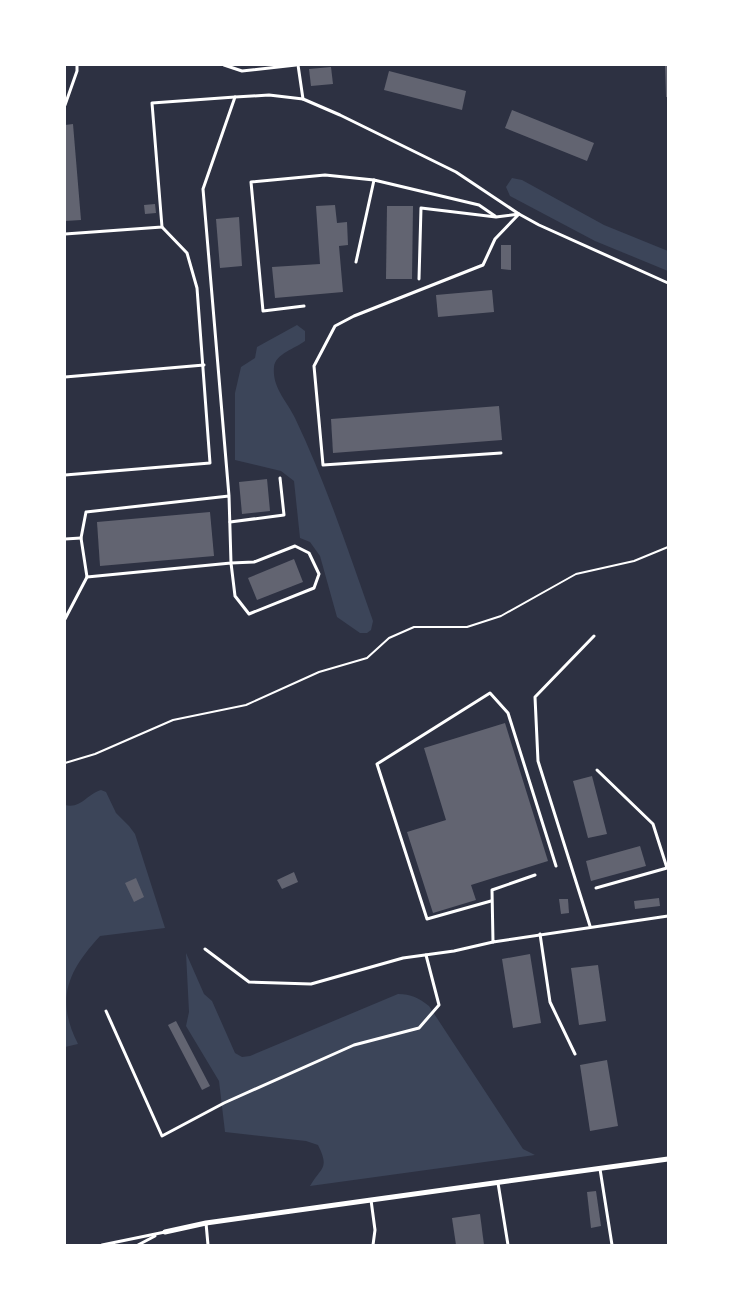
<svg xmlns="http://www.w3.org/2000/svg" width="733" height="1310" viewBox="0 0 733 1310" font-family="'Roboto Serif',serif">
<style>
.green{fill:#3c4559}
.building{fill:#626471}
.lines{fill:none;stroke-linecap:round;stroke-linejoin:round}
.path{stroke:#fff;stroke-width:2}
.service{stroke:#fff;stroke-width:3}
.minor{stroke:#fff;stroke-width:5}
</style>
<rect width="100%" height="100%" fill="#2d3142"/>
<g class="green">
<polygon points="512,178 522,180 604,225 668,251 668,271 595,241 510,196 506,187"/>
<path d="M297 325 305 331V341C296 348 275 354 274 367 272 388 287 401 295 418 326 483 349 553 373 621L371 630 367 633H360L337 617 320 556 310 542 300 538 294 481 281 471 235 460V393L241 367 255 358 257 347Z"/>
<path d="M101 790 106 792 116 813 129 826 135 834 165 928 100 936C68 971 55 999 78 1044L65 1047V805C81 809 87 794 101 790Z"/>
<path d="M186 953 204 994 212 1001 235 1053 242 1057 250 1056 398 994C411 994 419 998 429 1006L523 1149 535 1155 310 1186C321 1167 330 1169 318 1145L306 1141 225 1132 219 1081 186 1026 189 1012Z"/>
</g>
<g class="building">
<polygon points="665,65 668,65 668,97 666,97"/>
<polygon points="331,67 333,84 311,86 309,69"/>
<polygon points="389,71 466,91 462,110 384,90"/>
<polygon points="512,110 594,143 587,161 505,128"/>
<polygon points="73,124 81,220 65,221 65,125"/>
<polygon points="155,204 156,213 145,214 144,205"/>
<polygon points="335,205 337,223 347,222 348,245 339,246 343,292 275,298 272,267 320,264 316,206"/>
<polygon points="387,206 413,206 412,279 386,279"/>
<polygon points="239,217 242,266 220,268 216,219"/>
<polygon points="501,245 511,245 511,270 501,269"/>
<polygon points="492,290 494,312 438,317 436,295"/>
<polygon points="499,406 502,440 333,453 331,419"/>
<polygon points="267,479 270,511 242,514 239,482"/>
<polygon points="210,512 214,556 100,566 97,522"/>
<polygon points="294,559 303,582 257,600 248,578"/>
<polygon points="505,723 548,861 471,885 476,900 433,913 407,832 446,820 424,748"/>
<polygon points="592,776 607,834 588,838 573,781"/>
<polygon points="640,846 646,866 591,881 586,861"/>
<polygon points="294,872 298,882 282,889 277,880"/>
<polygon points="136,878 144,897 134,902 125,883"/>
<polygon points="659,898 660,906 635,909 634,901"/>
<polygon points="559,899 568,899 569,913 561,914"/>
<polygon points="530,954 541,1023 513,1028 502,959"/>
<polygon points="598,965 606,1021 579,1025 571,968"/>
<polygon points="176,1021 210,1086 202,1090 168,1025"/>
<polygon points="607,1060 618,1126 590,1131 580,1065"/>
<polygon points="596,1191 601,1226 591,1228 587,1192"/>
<polygon points="480,1214 484,1245 456,1245 452,1218"/>
</g>
<g class="lines">
<polyline class="path" points="65,763 95,754 173,720 246,705 319,672 367,658 389,638 414,627 467,627 501,616 576,574 634,561 668,547"/>
<g class="service">
<polyline points="224,65 242,71 296,65"/>
<polyline points="298,65 303,99"/>
<polyline points="65,105 77,71 77,65"/>
<polyline points="65,234 162,227 152,103 235,97"/>
<polyline points="356,262 374,180 479,205 495,216"/>
<polyline points="419,279 421,208 496,217 519,214 495,239 483,265 354,316 335,326 314,366 323,465 501,453"/>
<polyline points="304,306 263,311 251,182 325,175 374,180"/>
<polyline points="65,377 204,365"/>
<polyline points="65,475 210,463 197,288 187,253 162,227"/>
<polyline points="229,496 231,563 235,596 249,614 314,588 319,574 309,553 295,546 254,562 231,563 87,577 81,538 86,512 229,496 203,189 235,97 269,95 303,99 340,115 456,172 519,214 539,225 668,283"/>
<polyline points="230,522 284,515 280,478"/>
<polyline points="65,539 81,538"/>
<polyline points="65,619 87,577"/>
<polyline points="535,875 492,890 493,942 668,916"/>
<polyline points="596,888 667,868 653,824 597,770"/>
<polyline points="491,901 427,919 377,764 490,693 508,713 556,866"/>
<polyline points="590,926 538,761 535,697 594,636"/>
<polyline points="540,934 550,1002 575,1054"/>
<polyline points="205,949 249,982 311,984 403,958 454,951 493,942"/>
<polyline points="106,1011 162,1136 224,1103 354,1045 419,1028 439,1005 426,955"/>
<polyline points="600,1169 612,1245"/>
<polyline points="498,1183 508,1245"/>
<polyline points="371,1200 375,1230 373,1245"/>
<polyline points="206,1223 208,1245"/>
<polyline points="102,1245 165,1232"/>
<polyline points="138,1245 155,1236"/>
</g>
<polyline class="minor" points="165,1232 206,1223 371,1200 668,1159"/>
</g>
<rect width="733" height="1310" fill="none" stroke="#ffffff" stroke-width="132"/>
</svg>
